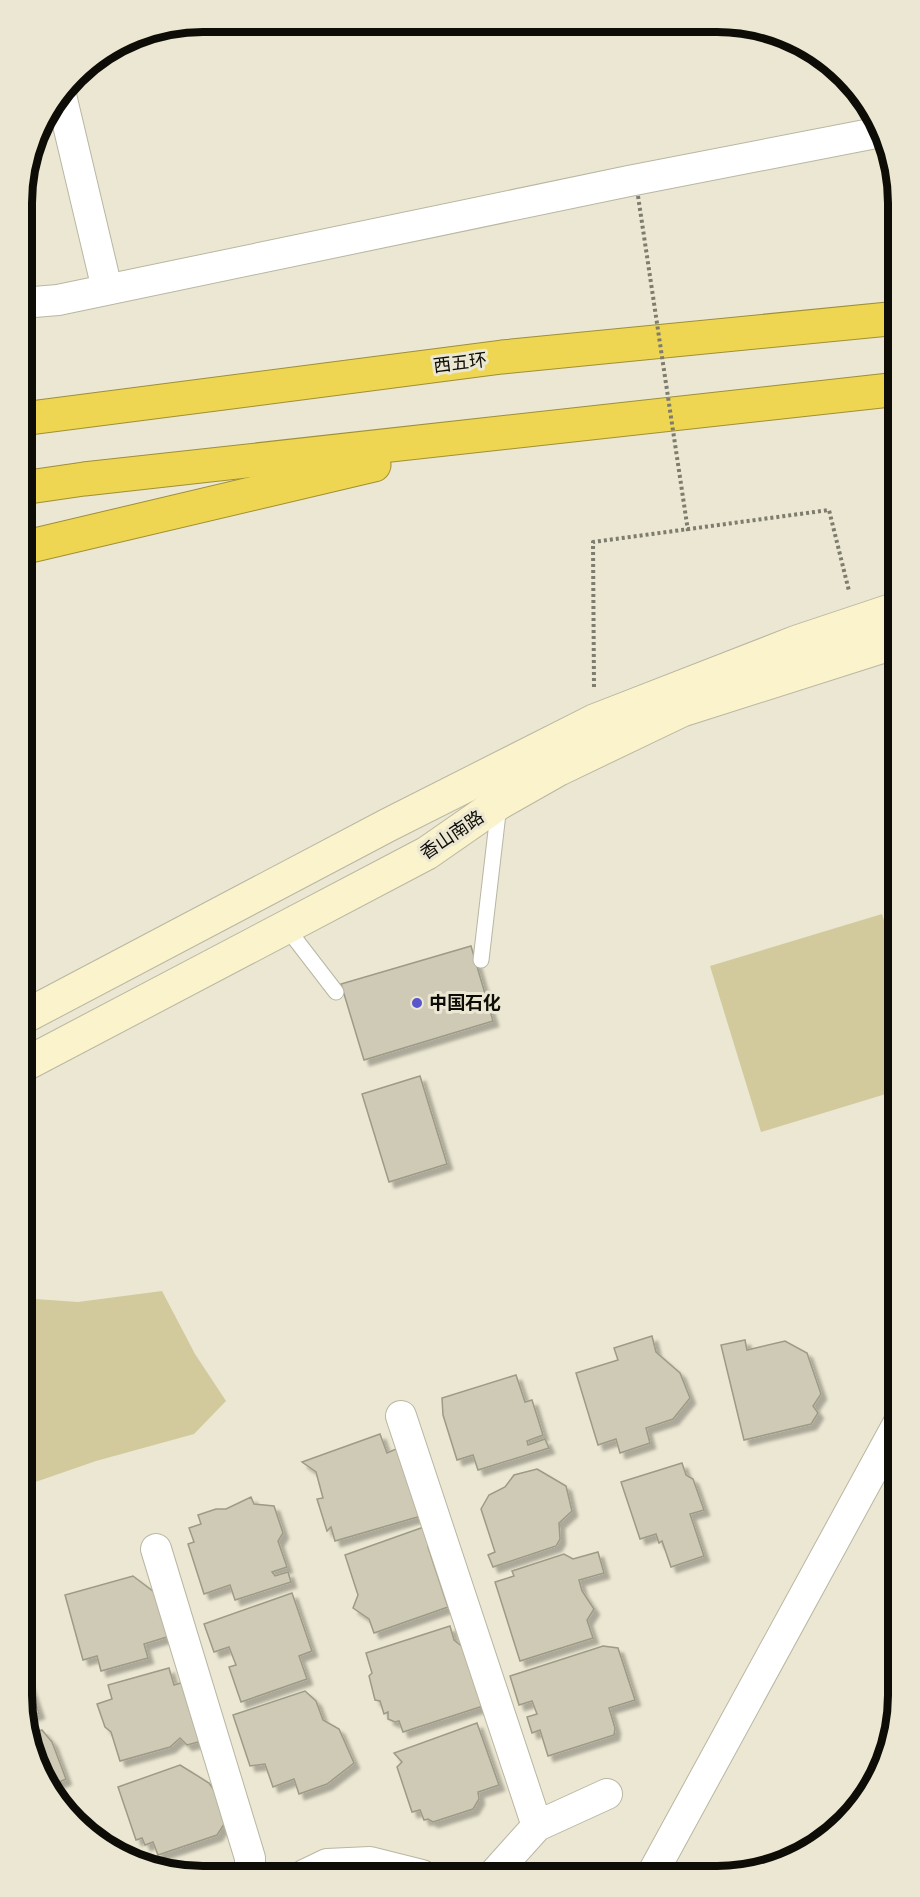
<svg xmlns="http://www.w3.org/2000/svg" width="920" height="1897" viewBox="0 0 920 1897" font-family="Lora,'Noto Sans SC',serif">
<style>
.green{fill:#d2ca9d}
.building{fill:#cecab6;stroke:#9d9a86;stroke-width:1.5;filter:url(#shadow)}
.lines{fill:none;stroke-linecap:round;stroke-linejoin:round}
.service-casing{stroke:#b9b6a2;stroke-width:17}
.minor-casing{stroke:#b9b6a2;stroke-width:32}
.secondary-casing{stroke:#b9b6a2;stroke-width:35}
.motorway-casing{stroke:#9f8f37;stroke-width:35}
.path{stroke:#7e7c6e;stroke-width:4;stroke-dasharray:3 3;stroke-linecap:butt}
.service{stroke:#fff;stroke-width:15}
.minor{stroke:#fff;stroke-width:30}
.secondary{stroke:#faf3cb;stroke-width:33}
.motorway{stroke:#eed652;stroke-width:33}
.path-bridge{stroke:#7e7c6e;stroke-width:4;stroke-dasharray:3 3;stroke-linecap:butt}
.poi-dot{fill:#5855cd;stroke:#ebe7d2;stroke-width:2}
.labels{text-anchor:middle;stroke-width:6;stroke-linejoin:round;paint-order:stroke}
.street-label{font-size:18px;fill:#0d0c06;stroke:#ebe7d2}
.poi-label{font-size:18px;font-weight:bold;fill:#0d0c06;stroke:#ebe7d2;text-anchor:start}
.rim{fill:none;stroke:#0d0c06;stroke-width:8}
</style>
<defs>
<filter id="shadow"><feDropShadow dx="5.5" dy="5.5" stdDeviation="1.5" flood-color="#0004"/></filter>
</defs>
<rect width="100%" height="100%" fill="#ebe7d2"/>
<g class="green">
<polygon points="882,914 899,968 899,1090 761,1132 710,966"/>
<polygon points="162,1291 195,1354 226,1401 194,1434 96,1461 21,1487 21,1298 78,1302"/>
</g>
<g class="building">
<polygon points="471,946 493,1021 364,1060 341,984"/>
<polygon points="420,1076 447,1164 389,1182 362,1094"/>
<polygon points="652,1336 656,1352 680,1373 690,1398 673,1419 646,1428 650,1443 620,1453 616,1439 598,1445 576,1373 618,1360 614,1348"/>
<polygon points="745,1340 747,1350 785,1341 807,1353 821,1394 813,1406 818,1413 811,1424 744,1440 721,1345"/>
<polygon points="516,1375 525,1402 532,1400 543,1435 527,1441 528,1445 545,1439 549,1448 478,1470 473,1455 457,1460 443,1415 442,1398"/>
<polygon points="380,1434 387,1453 403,1446 421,1516 335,1541 331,1527 327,1531 317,1499 323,1498 316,1472 302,1462"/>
<polygon points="682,1463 686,1475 693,1479 704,1510 690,1514 704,1556 671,1567 662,1541 659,1543 656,1534 640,1539 621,1482"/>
<polygon points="537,1469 566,1486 572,1511 559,1523 560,1539 556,1546 493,1567 488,1555 495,1552 481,1509 489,1495 505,1487 514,1475"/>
<polygon points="251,1497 254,1504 274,1506 283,1533 278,1541 287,1567 272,1572 275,1576 288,1572 291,1582 235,1600 230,1585 204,1594 188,1544 194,1542 189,1528 201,1524 198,1515 216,1509 226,1509"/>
<polygon points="435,1523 441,1542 428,1547 448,1607 374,1633 369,1619 353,1608 358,1595 345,1555"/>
<polygon points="598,1552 604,1573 579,1580 582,1591 594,1609 587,1620 593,1638 520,1661 495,1582 514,1576 512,1571 564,1554 573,1559"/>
<polygon points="133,1576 154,1592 170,1636 144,1644 148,1658 101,1671 97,1656 83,1660 65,1595"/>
<polygon points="292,1593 312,1651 299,1656 307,1679 241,1702 229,1667 236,1665 229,1647 214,1652 204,1624"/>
<polygon points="450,1626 454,1640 464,1648 483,1706 403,1732 399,1721 395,1722 388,1719 388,1712 384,1714 380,1701 375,1700 369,1676 372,1673 366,1653"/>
<polygon points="603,1646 618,1648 635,1700 609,1708 615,1728 614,1735 548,1756 540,1730 532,1733 527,1717 537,1714 532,1701 519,1705 510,1676"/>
<polygon points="21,1660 39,1713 25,1718 21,1694"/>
<polygon points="169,1668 174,1685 184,1682 202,1741 187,1745 180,1738 170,1747 120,1761 111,1732 105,1727 97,1704 112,1699 108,1685"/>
<polygon points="305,1691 316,1701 323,1720 339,1729 354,1763 327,1784 299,1794 294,1779 273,1787 265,1764 250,1766 233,1715"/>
<polygon points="477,1723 499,1785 478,1792 479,1799 473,1809 433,1822 428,1819 424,1820 420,1810 412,1812 397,1767 402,1762 394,1753"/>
<polygon points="42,1730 52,1742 66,1779 52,1785 31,1752 28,1735"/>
<polygon points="180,1765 209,1783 223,1803 228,1818 217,1835 158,1855 153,1842 145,1845 142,1838 136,1840 118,1787"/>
</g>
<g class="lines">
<defs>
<g id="service">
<polyline points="286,927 336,992"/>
<polyline points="481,960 499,805"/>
</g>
<g id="minor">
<polyline points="61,95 107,289"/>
<polyline points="22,303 58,300 629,181 881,132"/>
<polyline points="401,1416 537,1826"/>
<polyline points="156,1549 250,1858 250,1875"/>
<polyline points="304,1875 327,1864 370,1862 422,1875"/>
<polyline points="493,1875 537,1826 607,1794"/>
<polyline points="651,1876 899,1422"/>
</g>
<g id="secondary">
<polyline points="22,1018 388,825 594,721 797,642 899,608"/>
<polyline points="22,1066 427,853 499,803 559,769 682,710 899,641"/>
</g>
<g id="motorway">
<polyline points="22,419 502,357 899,318"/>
<polyline points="22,488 84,479 899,389"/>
<polyline points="22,548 374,465"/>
</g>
</defs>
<use href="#service" class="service-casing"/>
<use href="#minor" class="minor-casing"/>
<use href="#secondary" class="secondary-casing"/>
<use href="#motorway" class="motorway-casing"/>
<polyline class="path" points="594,687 593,542 829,510 849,591"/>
<use href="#service" class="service"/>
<use href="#minor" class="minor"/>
<use href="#secondary" class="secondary"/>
<use href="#motorway" class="motorway"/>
<polyline class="path-bridge" points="638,196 688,531"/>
</g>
<circle class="poi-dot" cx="417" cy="1003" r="6"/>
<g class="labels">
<g class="street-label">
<text transform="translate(460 363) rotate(-7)" y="6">西五环</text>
<text transform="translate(452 835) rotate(-34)" y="6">香山南路</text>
</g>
<g class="poi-label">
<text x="429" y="1009">中国石化</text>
</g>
</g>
<path d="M0 0H920V1897H0ZM203 32H717A171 171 0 0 1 888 203V1695A171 171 0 0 1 717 1866H203A171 171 0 0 1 32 1695V203A171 171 0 0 1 203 32Z" fill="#ebe7d2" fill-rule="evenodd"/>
<path class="rim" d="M203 32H717A171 171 0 0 1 888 203V1695A171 171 0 0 1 717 1866H203A171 171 0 0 1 32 1695V203A171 171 0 0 1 203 32Z"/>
</svg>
